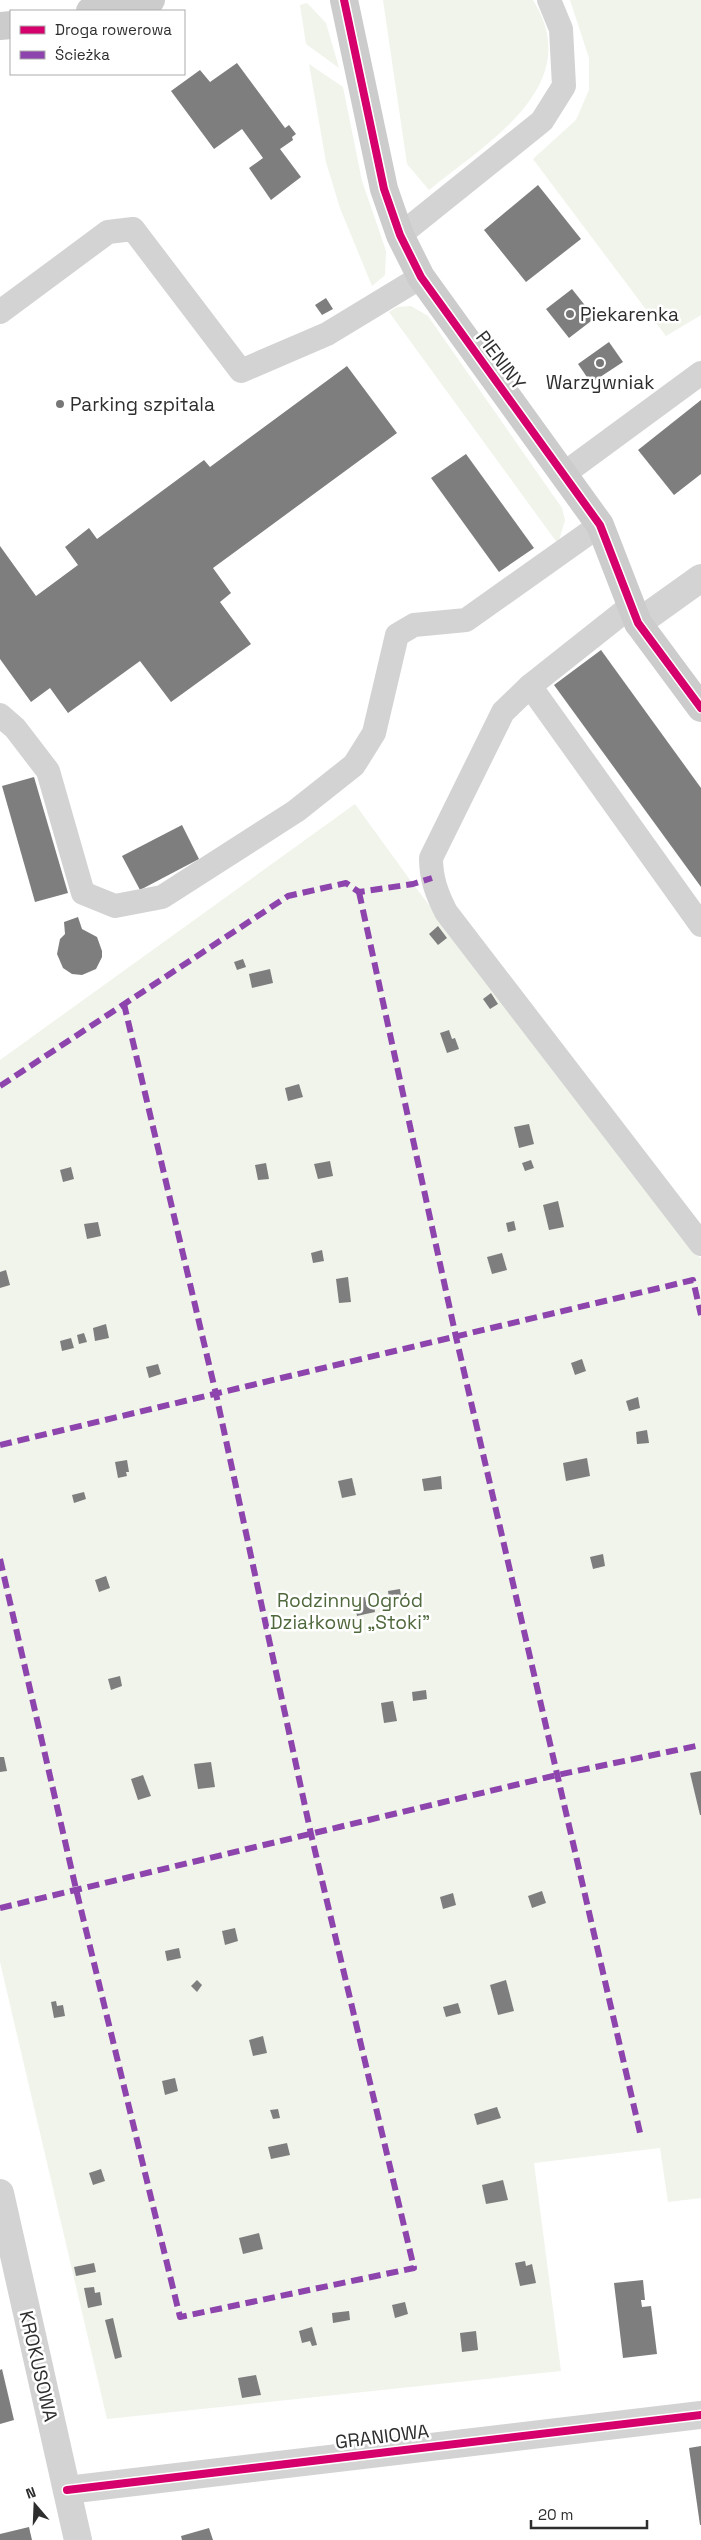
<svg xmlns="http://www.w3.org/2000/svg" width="701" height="2540" viewBox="0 0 701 2540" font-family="'Space Grotesk',sans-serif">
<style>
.green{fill:#f0f4eb}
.building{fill:#7e7e7e}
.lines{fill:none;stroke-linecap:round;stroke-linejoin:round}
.lane{stroke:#d3d3d3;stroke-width:24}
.street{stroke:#d3d3d3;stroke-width:28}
.secondary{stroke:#ccc;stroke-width:28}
.quiet{stroke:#8e44ad;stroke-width:6;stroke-dasharray:12 6;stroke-linecap:butt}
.cycleway-casing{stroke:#fff;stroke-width:11}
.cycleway{stroke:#d6006c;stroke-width:8}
.poi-dot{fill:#777;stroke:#fff;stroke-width:2}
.labels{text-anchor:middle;stroke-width:5;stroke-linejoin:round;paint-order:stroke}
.poi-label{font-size:19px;fill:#2e2e2e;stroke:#fff;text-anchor:start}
.street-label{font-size:19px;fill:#2e2e2e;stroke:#fff}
.park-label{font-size:19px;fill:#4f683c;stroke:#fff}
</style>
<rect width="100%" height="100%" fill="#fff"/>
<g class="green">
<path d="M383 0H533C587 86 486 143 429 190L407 164Z"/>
<polygon points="570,0 701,0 701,315 666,336 533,159 576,120 589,90 589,58"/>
<polygon points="307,3 326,23 339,68 306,44 300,5"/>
<polygon points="309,64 343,87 362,181 386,251 385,275 372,286 340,208 326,162"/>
<polygon points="411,306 428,316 562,508 565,520 558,544 389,312 397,307"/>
<polygon points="355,804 413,884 701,1259 701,2198 668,2202 660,2148 534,2163 561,2371 107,2419 0,1962 0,1060"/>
</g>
<g class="building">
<polygon points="237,63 285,128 289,125 296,134 292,137 293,140 280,149 301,177 271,200 249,168 263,158 242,129 214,149 171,91 200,70 210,82"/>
<polygon points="538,185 581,239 526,282 484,230"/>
<polygon points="572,289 595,318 569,338 546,309"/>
<polygon points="326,298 333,309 322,315 315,305"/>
<polygon points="609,342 623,362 591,383 578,364"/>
<polygon points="347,366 397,433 213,568 231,593 220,602 251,644 171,702 140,661 68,713 50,688 31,702 0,659 0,546 36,596 78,565 65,547 89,528 97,539 204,460 210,467"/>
<polygon points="701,400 701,474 674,495 638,450"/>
<polygon points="466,454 534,548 499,572 431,478"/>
<polygon points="601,650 701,788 701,887 554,685"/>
<polygon points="34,777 68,893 35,902 2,786"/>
<polygon points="182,825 199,859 140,890 122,856"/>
<polygon points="78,917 82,929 97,937 102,951 102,957 96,969 82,975 72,974 63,968 57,954 60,939 65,934 64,922"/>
<polygon points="438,926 447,938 438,945 429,934"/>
<polygon points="243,959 246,967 237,970 234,962"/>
<polygon points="270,969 273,983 252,988 249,974"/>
<polygon points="491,993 498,1004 490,1009 483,999"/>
<polygon points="449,1030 452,1039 455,1038 459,1049 447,1053 440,1033"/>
<polygon points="299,1084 303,1097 288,1101 285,1088"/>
<polygon points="529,1124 534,1144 519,1148 514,1127"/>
<polygon points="531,1160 534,1168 525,1171 522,1163"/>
<polygon points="330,1161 333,1176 318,1179 314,1164"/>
<polygon points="266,1163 269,1179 258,1180 255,1165"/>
<polygon points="71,1167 74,1179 63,1182 60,1170"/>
<polygon points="558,1201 564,1227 549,1230 543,1205"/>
<polygon points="514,1221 516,1230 508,1232 506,1223"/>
<polygon points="98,1222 101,1236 87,1239 84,1224"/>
<polygon points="322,1250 324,1261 313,1263 311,1253"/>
<polygon points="502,1253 507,1270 492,1274 487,1257"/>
<polygon points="6,1270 10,1285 0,1288 0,1272"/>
<polygon points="348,1277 351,1302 339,1303 336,1279"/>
<polygon points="106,1324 109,1338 95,1341 93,1328"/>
<polygon points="84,1333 87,1342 79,1344 77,1335"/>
<polygon points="71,1338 74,1348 62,1351 60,1341"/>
<polygon points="582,1359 586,1371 575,1375 571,1363"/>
<polygon points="158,1364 161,1374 149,1378 146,1367"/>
<polygon points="638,1397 640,1408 629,1411 626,1401"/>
<polygon points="647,1430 649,1443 637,1444 636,1432"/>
<polygon points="587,1458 590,1476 566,1481 563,1463"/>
<polygon points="127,1460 129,1472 126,1472 127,1476 118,1478 115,1462"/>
<polygon points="441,1476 442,1489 424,1491 422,1479"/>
<polygon points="352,1478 356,1495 342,1498 338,1481"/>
<polygon points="84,1492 86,1499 74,1503 72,1495"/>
<polygon points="603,1554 605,1566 593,1569 590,1557"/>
<polygon points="106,1576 110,1588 99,1592 95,1580"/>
<polygon points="400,1589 402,1603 390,1605 388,1591"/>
<polygon points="365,1597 367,1607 374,1605 375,1612 357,1616 355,1606 362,1605 360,1598"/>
<polygon points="120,1676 122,1686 111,1690 108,1679"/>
<polygon points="426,1690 427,1699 413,1701 412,1692"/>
<polygon points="393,1701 397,1721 384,1723 381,1703"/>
<polygon points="0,1757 4,1757 7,1771 0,1772"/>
<polygon points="211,1762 215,1787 198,1789 194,1764"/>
<polygon points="701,1771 701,1815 700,1815 690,1773"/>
<polygon points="143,1775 151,1796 138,1800 131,1779"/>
<polygon points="542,1891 546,1903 532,1908 528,1896"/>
<polygon points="453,1893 456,1905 443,1909 440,1897"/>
<polygon points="235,1928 238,1941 225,1945 222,1931"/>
<polygon points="179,1948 181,1958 167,1961 165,1951"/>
<polygon points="197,1980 202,1985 197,1992 191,1986"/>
<polygon points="506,1980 514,2011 498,2015 490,1985"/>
<polygon points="56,2001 57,2006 63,2005 65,2016 54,2018 51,2002"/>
<polygon points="458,2003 461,2013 446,2017 443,2007"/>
<polygon points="263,2036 267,2053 253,2056 249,2040"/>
<polygon points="175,2078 178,2091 165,2095 162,2081"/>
<polygon points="497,2107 501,2118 477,2125 474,2114"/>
<polygon points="278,2109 280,2118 273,2119 270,2110"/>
<polygon points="287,2143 290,2155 271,2159 268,2147"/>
<polygon points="101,2169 105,2181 93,2185 89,2173"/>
<polygon points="503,2180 508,2200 486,2204 482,2185"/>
<polygon points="259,2233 263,2249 243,2254 239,2238"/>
<polygon points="525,2261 526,2266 532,2264 536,2283 520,2286 515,2263"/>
<polygon points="94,2263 96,2272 76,2276 74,2267"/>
<polygon points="643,2280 645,2300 641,2300 642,2307 651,2306 657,2354 623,2358 614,2283"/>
<polygon points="94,2287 95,2293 100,2292 102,2305 88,2308 84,2288"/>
<polygon points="405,2302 408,2314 395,2318 392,2305"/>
<polygon points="349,2311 350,2320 333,2323 332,2313"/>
<polygon points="113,2318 122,2357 115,2359 105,2320"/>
<polygon points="312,2327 317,2345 312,2346 310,2341 302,2343 299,2331"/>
<polygon points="476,2331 478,2350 462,2352 460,2333"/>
<polygon points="2,2369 14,2420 0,2424 0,2370"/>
<polygon points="256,2375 261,2395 242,2398 238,2378"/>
<polygon points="701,2446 701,2525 700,2525 689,2448"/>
<polygon points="29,2527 32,2540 0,2540 0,2534"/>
<polygon points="209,2528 213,2540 182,2540 181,2536"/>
</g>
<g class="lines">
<g class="lane">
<polyline points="400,235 542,121 564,86 561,29 549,0"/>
<polyline points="0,312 108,232 133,229 241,371 327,334 421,277"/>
<polyline points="565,473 701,373"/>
<path d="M631 606 530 686 503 712 431 858C431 879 437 894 446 912L701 1244"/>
<polyline points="530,686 701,925"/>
<polyline points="0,715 15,728 48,771 83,893 115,906 162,897 296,811 354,765 374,733 397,635 414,625 466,620 600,525"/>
</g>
<g class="street">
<polyline points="638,623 701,578"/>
<polyline points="0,2193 78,2540"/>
<polyline points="67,2490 701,2415"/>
</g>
<g class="secondary">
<polyline points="344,0 384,189 400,235 421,277 600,525 638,623 701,708"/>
<polyline points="90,11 151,0"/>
<polyline points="0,26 11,25"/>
</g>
<g class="quiet">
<polyline points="359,892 456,1337 641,2137"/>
<polyline points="0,1086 288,896 346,883 359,892 413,884 432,878"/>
<polyline points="0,1445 693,1280 701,1315"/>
<polyline points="0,1559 76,1889 180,2317 414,2268 311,1834 216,1394 124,1004"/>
<polyline points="0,1908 557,1775 701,1745"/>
</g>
<defs>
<g id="cycleway">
<polyline points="344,0 384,189 400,235 421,277 600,525 638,623 701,708"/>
<polyline points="67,2490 701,2415"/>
</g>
</defs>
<use href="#cycleway" class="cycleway-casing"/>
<use href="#cycleway" class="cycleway"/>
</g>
<g class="poi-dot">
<circle cx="570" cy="314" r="5"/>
<circle cx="600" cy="363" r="5"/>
<circle cx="60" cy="404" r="5"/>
</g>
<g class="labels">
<g class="poi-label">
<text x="580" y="321">Piekarenka</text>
<text x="600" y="389" text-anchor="middle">Warzywniak</text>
<text x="70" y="411">Parking szpitala</text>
</g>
<g class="street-label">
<text transform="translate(501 360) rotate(53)" y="7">PIENINY</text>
<text transform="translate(39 2366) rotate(77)" y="7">KROKUSOWA</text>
<text transform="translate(382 2436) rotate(-7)" y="7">GRANIOWA</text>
</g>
<g class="park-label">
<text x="350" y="1607">Rodzinny Ogród<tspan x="350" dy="22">Działkowy „Stoki”</tspan></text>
</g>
</g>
<rect x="10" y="10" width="175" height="65" fill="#ffffff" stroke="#ababab"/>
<rect x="20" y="26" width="25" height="8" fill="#d6006c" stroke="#ababab"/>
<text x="55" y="35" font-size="15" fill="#2e2e2e">Droga rowerowa</text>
<rect x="20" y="51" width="25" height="8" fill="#8e44ad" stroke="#ababab"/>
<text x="55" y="60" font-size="15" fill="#2e2e2e">Ścieżka</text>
<g transform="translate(35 2505) rotate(341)" stroke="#ffffff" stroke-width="4" paint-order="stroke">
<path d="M0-4L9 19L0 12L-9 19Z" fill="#2e2e2e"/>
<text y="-8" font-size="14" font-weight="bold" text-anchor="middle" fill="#2e2e2e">N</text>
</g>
<path d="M531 2520v8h116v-8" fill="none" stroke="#2e2e2e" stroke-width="2.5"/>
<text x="538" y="2520" font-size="15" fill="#2e2e2e" stroke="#ffffff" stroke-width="4" paint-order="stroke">20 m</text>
</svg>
